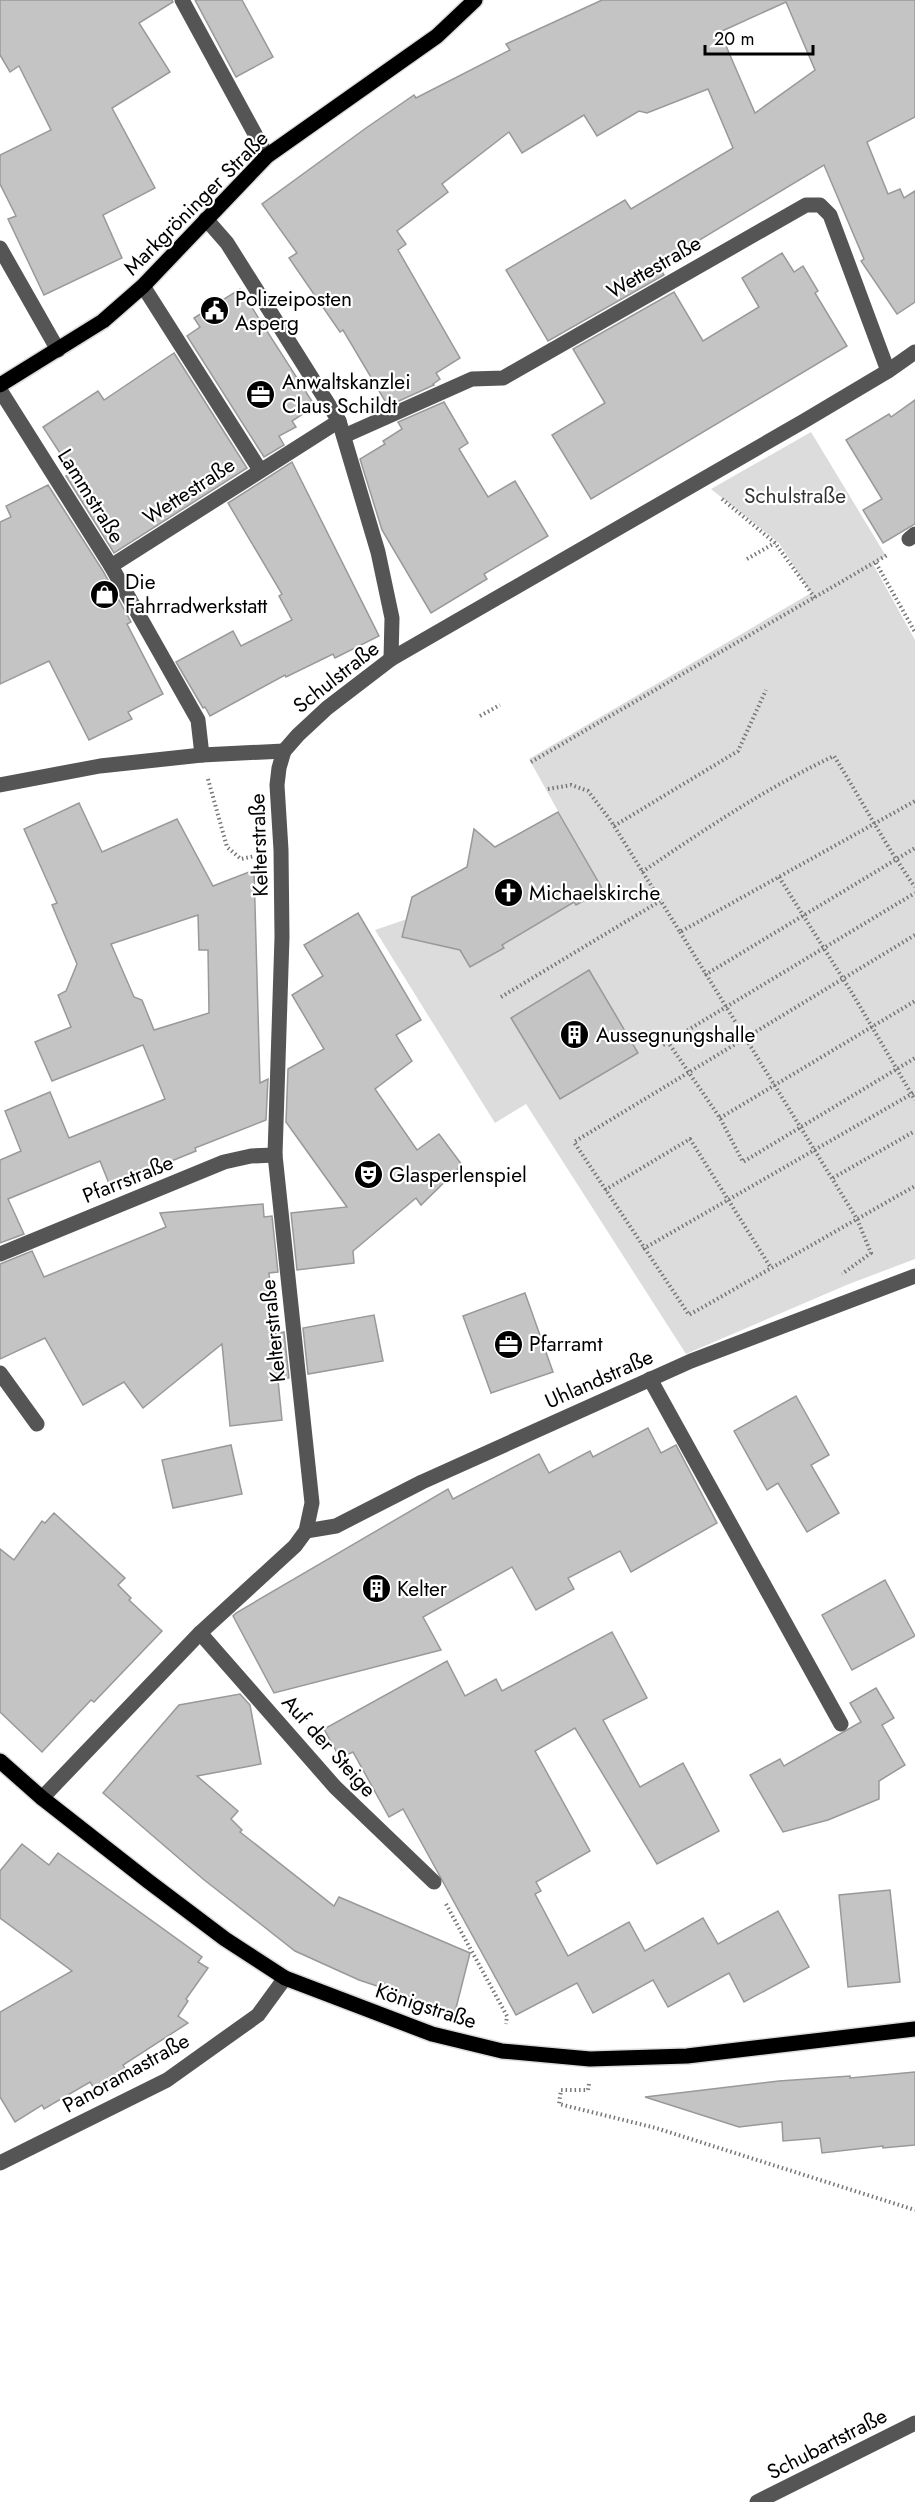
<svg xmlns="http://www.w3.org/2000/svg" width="915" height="2502" viewBox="0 0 915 2502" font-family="Jost,sans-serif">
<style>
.green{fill:#dcdcdc}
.building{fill:#c4c4c4;stroke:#999;stroke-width:1.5;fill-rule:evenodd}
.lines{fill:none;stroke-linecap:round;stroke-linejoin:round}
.major-casing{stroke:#dbdbdb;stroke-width:18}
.path{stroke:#777;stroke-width:4;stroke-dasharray:1.5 3;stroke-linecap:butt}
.minor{stroke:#555;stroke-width:15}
.major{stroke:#000;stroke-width:15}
.labels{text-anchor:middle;stroke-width:4.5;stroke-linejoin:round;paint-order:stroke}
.street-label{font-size:21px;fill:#000;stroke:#fff}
.poi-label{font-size:21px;fill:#000;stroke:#fff;text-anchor:start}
.park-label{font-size:21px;fill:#333;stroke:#fff}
</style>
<rect width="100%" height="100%" fill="#fff"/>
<polygon class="green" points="811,432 886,556 873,564 915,640 915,1259 849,1284 686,1354 526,1104 495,1123 375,930 407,919 453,937 471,967 503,948 502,945 574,902 602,890 529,759 811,593 779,543 711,489"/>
<g class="building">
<polygon points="0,0 172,0 173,2 139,23 170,72 112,108 155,188 103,215 122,258 44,295 8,219 16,216 0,184 0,155 51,130 19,66 10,72 0,55"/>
<polygon points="195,0 242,0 273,57 236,77"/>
<path d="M602 0H915V117L867 142 888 194 900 189 904 198 915 191V302L897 314 861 261 864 259 824 165 658 265 664 275 548 341 506 270 625 200 631 209 733 148 708 89 647 113 639 111 597 136 584 115 522 153 509 132 442 184 448 192 397 231 406 244 398 250 460 358 436 373 440 379 433 384 434 385 388 406 343 330 340 332 289 258 297 253 262 204 366 128 414 95 416 98 510 50 506 44ZM786 2 815 70 755 113 720 32Z"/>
<polygon points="782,253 794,272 803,266 818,291 815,293 847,346 591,499 552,435 605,403 573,349 674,292 703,341 759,307 742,278"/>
<polygon points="240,289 315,406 292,421 296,427 279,436 284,445 264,457 187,336 200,327 194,318"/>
<polygon points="174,353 247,468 114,553 66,476 73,473 43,427 98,391 104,400"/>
<polygon points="915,400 915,524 883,543 863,510 882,499 846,440 889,414 891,417"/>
<polygon points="444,402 468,443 459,449 488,497 515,481 548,536 484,574 487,579 431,613 382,530 360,459 385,444 383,441 402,429 398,422"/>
<polygon points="292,462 379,636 335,658 333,654 286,677 285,675 210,716 205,707 203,708 176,662 233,631 241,646 292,620 279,596 282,594 228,503"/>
<polygon points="48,485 103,571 131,622 127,624 163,694 128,712 132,719 89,740 49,661 0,684 0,522 11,517 6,506"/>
<path d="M79 803 102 852 177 819 213 886 254 870 260 1083 268 1079 266 1120 195 1148 196 1151 110 1186 100 1161 8 1199 24 1234 0 1243V1160L21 1151 5 1111 50 1092 69 1138 165 1099 143 1045 52 1081 35 1042 71 1027 58 995 66 991 77 964 52 905 57 903 24 829ZM198 915 199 950H208L209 1013 154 1030 142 1000 134 997 111 944Z"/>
<polygon points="558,812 603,890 576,905 574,902 502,945 504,948 470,967 460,950 402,937 412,897 467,867 474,829 495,847"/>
<polygon points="358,913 421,1020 396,1035 412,1061 375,1089 417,1150 439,1134 462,1165 421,1205 416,1198 353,1251 354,1263 297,1270 291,1213 347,1207 286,1122 288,1069 324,1049 292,995 323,976 304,945"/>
<polygon points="589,970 638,1053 560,1099 511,1018"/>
<polygon points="263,1204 264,1217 272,1216 278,1272 269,1273 275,1334 284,1332 289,1378 278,1380 282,1420 230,1426 222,1344 143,1408 124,1382 83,1405 45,1338 0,1359 0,1264 32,1251 44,1277 166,1227 160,1213"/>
<polygon points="525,1293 553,1372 491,1393 463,1316"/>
<polygon points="374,1315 383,1361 308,1374 303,1328"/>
<polygon points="796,1396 829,1455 811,1465 839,1513 807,1532 778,1483 767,1490 734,1431"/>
<polygon points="648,1428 661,1453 676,1445 717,1523 631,1572 620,1551 568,1578 574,1589 536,1610 512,1567 423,1617 441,1650 274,1693 233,1616 236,1613 448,1489 453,1499 539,1454 549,1473 590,1451 593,1457"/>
<polygon points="231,1445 242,1494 173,1508 162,1460"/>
<polygon points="54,1513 125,1578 118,1585 131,1598 129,1600 162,1631 94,1702 91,1700 42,1752 0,1712 0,1549 14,1560 42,1521 45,1523"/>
<polygon points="885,1580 915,1636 852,1670 822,1615"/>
<polygon points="612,1632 647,1698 603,1720 640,1787 683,1763 719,1831 657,1864 575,1728 535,1751 590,1851 536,1882 541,1891 535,1894 568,1956 629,1922 645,1951 703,1918 718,1944 778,1911 809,1967 744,2002 729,1973 668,2007 653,1980 593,2013 577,1983 516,2015 403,1809 389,1817 353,1752 340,1758 324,1729 447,1661 465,1696 496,1679 502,1691"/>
<polygon points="876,1688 894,1718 882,1725 905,1765 879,1781 879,1799 828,1820 783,1832 750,1775 780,1759 784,1766 861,1722 850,1703"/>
<polygon points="240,1694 250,1705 261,1764 197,1776 238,1811 231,1819 242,1830 240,1832 334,1906 339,1897 470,1953 455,2012 359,1980 295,1951 203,1879 103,1793 179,1705"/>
<polygon points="22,1844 49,1865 58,1853 202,1957 198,1962 208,1968 186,1999 188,2001 178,2016 188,2023 123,2065 126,2070 94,2088 90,2082 44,2109 42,2105 15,2122 0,2097 0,2012 72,1971 0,1918 0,1871"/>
<polygon points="890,1890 900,1982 848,1987 839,1895"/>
<polygon points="915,2072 915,2145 883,2148 883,2146 822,2153 820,2138 783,2141 782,2122 739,2127 645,2097 779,2081 850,2076 850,2078"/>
</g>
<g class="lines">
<defs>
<g id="major">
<polyline points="0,385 103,321 143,286 267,156 437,36 475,0"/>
<polyline points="0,1761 42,1798 148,1881 225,1939 285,1978 432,2034 502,2051 590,2059 687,2056 915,2029"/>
</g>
</defs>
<use href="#major" class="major-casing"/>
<g class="path">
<polyline points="722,499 775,543 815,598"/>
<polyline points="747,559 775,543"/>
<polyline points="876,563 915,632"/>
<polyline points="480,716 500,705"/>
<polyline points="531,762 889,554"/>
<polyline points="208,779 227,847 241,859 255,856"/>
<polyline points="548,789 571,785 588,791 611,821 680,932 915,801"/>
<polyline points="614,826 738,751 766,690"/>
<path d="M642 872C704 830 766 788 834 756 861 799 885 845 915 887"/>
<polyline points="779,877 852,993 915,1100"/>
<polyline points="680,932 857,1219 871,1253 842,1274"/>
<polyline points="915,935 574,1142 689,1315 915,1186"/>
<polyline points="705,975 915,848"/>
<polyline points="501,997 660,901"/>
<polyline points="668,1042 915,893"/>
<polyline points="663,1045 668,1042 720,1118 743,1162 915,1058"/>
<polyline points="720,1118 915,1001"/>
<polyline points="833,1178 915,1131"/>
<polyline points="605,1190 690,1139 771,1268"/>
<polyline points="643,1249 915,1092"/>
<polyline points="446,1904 507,2016 506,2024"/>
<polyline points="589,2084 588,2090 561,2090 559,2104 656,2128 915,2210"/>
</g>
<g class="minor">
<polyline points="182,0 267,156"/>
<polyline points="206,219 227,243 339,421 378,552 392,618 391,659"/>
<polyline points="0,248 58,350"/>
<polyline points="143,286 260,470"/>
<polyline points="0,390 111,566 198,720 202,755"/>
<polyline points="344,436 472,379 503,378 806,205 820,205 830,215 888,371"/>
<polyline points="909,539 915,534"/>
<polyline points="111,566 339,421"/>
<polyline points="0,785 100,766 202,755 284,751"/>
<polyline points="0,1254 224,1162 251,1156 275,1155"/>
<polyline points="0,1373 37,1424"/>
<polyline points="650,1379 841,1724"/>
<polyline points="306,1531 336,1526 422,1482 691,1361 915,1276"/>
<polyline points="200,1633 335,1787 434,1882"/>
<polyline points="42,1798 200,1633 295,1546 306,1531 312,1503 275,1155 282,937 281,850 277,785 279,768 284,751 298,735 327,708 391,659 804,421 888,371 915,352"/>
<polyline points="0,2163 167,2080 258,2015 285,1978"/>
<polyline points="757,2502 915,2423"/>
</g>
<use href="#major" class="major"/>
</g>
<defs>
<symbol id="civic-disc" viewBox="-11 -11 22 22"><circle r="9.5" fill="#000" stroke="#fff"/><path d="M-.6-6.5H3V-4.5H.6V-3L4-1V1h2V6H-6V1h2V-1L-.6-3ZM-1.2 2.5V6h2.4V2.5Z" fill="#fff"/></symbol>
<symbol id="office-disc" viewBox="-11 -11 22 22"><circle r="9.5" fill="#000" stroke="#fff"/><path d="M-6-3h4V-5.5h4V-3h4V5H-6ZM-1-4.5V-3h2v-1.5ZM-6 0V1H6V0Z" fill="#fff"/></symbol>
<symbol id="shop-disc" viewBox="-11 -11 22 22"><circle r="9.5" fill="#000" stroke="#fff"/><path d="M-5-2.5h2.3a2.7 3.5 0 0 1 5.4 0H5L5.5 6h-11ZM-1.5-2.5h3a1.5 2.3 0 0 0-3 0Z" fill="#fff"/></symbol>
<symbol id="church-disc" viewBox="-11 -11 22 22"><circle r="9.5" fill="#000" stroke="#fff"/><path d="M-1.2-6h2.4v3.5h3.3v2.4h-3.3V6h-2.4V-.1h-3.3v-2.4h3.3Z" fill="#fff"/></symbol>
<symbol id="building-disc" viewBox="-11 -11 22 22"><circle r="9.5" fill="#000" stroke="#fff"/><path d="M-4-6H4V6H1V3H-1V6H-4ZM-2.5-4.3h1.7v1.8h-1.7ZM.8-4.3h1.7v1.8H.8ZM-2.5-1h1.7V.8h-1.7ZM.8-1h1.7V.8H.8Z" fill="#fff"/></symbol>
<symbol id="theatre-disc" viewBox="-11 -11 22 22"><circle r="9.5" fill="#000" stroke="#fff"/><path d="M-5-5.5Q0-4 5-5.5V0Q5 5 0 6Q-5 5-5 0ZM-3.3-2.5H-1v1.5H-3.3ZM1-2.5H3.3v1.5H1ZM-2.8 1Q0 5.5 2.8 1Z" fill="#fff"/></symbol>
</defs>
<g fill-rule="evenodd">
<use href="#civic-disc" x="198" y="294" width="33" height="33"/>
<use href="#office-disc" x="244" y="378" width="33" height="33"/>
<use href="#shop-disc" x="88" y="578" width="33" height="33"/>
<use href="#church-disc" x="492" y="876" width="33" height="33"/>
<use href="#building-disc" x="558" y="1018" width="33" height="33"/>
<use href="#theatre-disc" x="352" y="1158" width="33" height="33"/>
<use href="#office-disc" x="492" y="1328" width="33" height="33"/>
<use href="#building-disc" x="360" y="1572" width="33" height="33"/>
</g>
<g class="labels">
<g class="street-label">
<text transform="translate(196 203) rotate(-45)" y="7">Markgröninger Straße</text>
<text transform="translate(654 267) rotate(-30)" y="7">Wettestraße</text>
<text transform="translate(189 491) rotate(-33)" y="7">Wettestraße</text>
<text transform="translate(91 496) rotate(58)" y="7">Lammstraße</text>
<text transform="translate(336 677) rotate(-38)" y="7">Schulstraße</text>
<text transform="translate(259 845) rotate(-92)" y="7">Kelterstraße</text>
<text transform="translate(128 1179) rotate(-22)" y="7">Pfarrstraße</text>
<text transform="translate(273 1331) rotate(-96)" y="7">Kelterstraße</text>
<text transform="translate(599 1379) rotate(-24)" y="7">Uhlandstraße</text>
<text transform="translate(329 1746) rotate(48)" y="7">Auf der Steige</text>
<text transform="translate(426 2006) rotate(18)" y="7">Königstraße</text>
<text transform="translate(126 2073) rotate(-29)" y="7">Panoramastraße</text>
<text transform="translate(827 2444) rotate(-27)" y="7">Schubartstraße</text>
</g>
<g class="poi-label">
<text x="235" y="306">Polizeiposten<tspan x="235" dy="24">Asperg</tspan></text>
<text x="282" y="389">Anwaltskanzlei<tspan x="282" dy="24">Claus Schildt</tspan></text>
<text x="125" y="589">Die<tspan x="125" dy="24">Fahrradwerkstatt</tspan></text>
<text x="529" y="900">Michaelskirche</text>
<text x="596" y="1042">Aussegnungshalle</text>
<text x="389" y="1182">Glasperlenspiel</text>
<text x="529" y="1351">Pfarramt</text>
<text x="397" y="1596">Kelter</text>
</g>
<g class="park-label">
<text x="795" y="503">Schulstraße</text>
</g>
</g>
<path d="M705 45v9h108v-9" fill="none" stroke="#000000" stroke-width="3"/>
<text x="714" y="45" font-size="18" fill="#000000" stroke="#ffffff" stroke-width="4.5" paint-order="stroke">20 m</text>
</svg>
